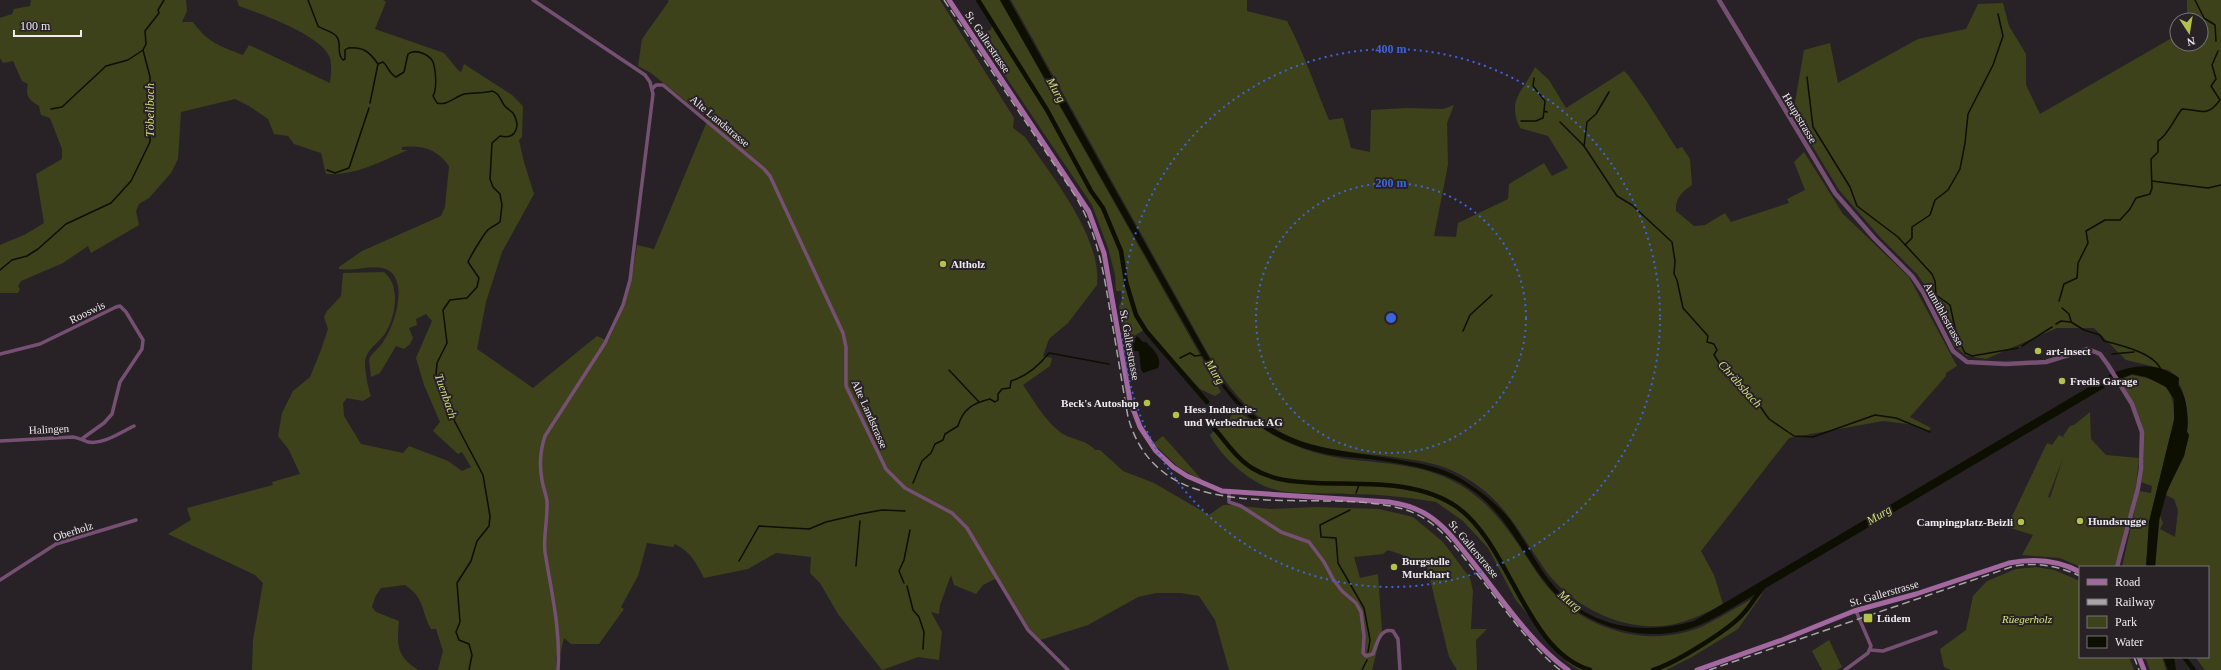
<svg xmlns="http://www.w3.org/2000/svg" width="2221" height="670" viewBox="0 0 2221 670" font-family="Georgia,serif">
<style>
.green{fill:#3d421b;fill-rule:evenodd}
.water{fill:#0d0f00}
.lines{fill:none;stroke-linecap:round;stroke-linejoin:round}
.stream{stroke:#0d0f00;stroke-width:1.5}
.canal{stroke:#0d0f00;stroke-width:4.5}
.minor{stroke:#755073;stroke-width:3.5}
.tertiary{stroke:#755073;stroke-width:4.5}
.secondary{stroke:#a368a0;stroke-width:5}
.rail{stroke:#a8a3a7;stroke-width:1.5;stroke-dasharray:8 4;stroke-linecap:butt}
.ring{fill:none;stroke:#3c65db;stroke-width:2;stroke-dasharray:2 4}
.poi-dot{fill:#b4c24a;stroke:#282227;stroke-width:1.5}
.labels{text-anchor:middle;stroke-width:4;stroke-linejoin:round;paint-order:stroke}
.street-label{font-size:11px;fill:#eeeaed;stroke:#282227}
.poi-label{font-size:11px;font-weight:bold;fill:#eeeaed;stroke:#282227;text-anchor:start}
.park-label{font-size:11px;font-style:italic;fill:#dae883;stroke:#282227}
.water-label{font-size:12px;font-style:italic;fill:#cfdd78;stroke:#282227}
.centre{fill:#3c65db;stroke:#282227;stroke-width:2}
.ring-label{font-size:12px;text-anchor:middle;font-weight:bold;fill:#3c65db;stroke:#282227;stroke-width:4;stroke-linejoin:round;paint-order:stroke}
</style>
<rect width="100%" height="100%" fill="#282227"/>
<g class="green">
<path d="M31 0H186L187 11 182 22H193C208 43 220 46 243 55L249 45 330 83C331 76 332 65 330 58 322 35 261 14 239 6L237 0H383L386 2 375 29 444 53 458 70 461 72 464 64 512 95 523 106 522 137 519 140 524 162 534 194 502 252 486 302 477 349 533 388 597 336 608 341C625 308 632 281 637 245L654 249 708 119 651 73 638 66 642 39 669 1 667 0H940L1014 118 1013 128 1025 137C1051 175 1102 237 1097 285L1068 323 1049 339 1043 356 1052 358 1050 366 1023 385C1034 401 1044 419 1060 432 1070 440 1086 439 1095 450H1100L1123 471 1154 483 1209 515 1223 505H1230L1271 509 1316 507 1379 509 1413 517 1443 542 1470 578 1473 591 1471 629H1487L1476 640 1477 670H1457L1449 657 1426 563 1388 550 1383 554 1354 557 1360 578 1378 574 1382 631 1372 670H1229L1215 620 1199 596 1181 593H1156L1138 597 1088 625 1037 641 1028 630 997 578 983 585 976 594 954 585 951 575 940 605 939 614 931 612 942 632 939 660 918 657 882 670 838 614 820 583 810 573 811 557 776 553 748 569 704 578C696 563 691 552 675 544L673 547 647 543 638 576 621 607 624 609 599 644H571L564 638 560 655 556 657 557 670H438L443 651 436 629H431C421 611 425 598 405 585L381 588 375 597 372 607 376 612 399 621C397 645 396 656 418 670H252L253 640 263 583 255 575 168 534 191 520 187 508 273 485 272 482 300 474 289 450 278 436 282 413 293 391 310 377 321 350 328 329 324 317 327 311 341 296 343 273 384 272C402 287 395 319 384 335 379 342 370 347 366 357 363 364 368 389 371 396L363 401 347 398 343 403 344 416 361 444 403 453 409 446 448 461 462 471 471 467 462 452 458 454 433 431 440 422 424 385 416 358 432 321 426 314 416 319 417 325 409 328 413 338 410 344 404 349 396 346 380 373 371 377 369 359C373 352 379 348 383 342 395 326 411 275 383 268 371 265 353 271 339 269V267L362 251 441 216 445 207 449 166C437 149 422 145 402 147V150H408C381 161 356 176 326 174L321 153 294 144 288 136 274 134 268 119 249 106 235 99 181 112 178 159 171 173 149 198 139 204 136 211 139 225 91 253 88 246 63 263 21 281 18 286 20 289 18 293H0V245L26 234 44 223 36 174 62 159V149L50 118 41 115 39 106C29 100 25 96 28 84L22 81 13 61 3 63 0 58V18L12 14 14 9 30 6Z"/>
<polygon points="978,0 1000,0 1221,392 1215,396 1200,389 1146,329 1125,341 1119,307 1122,299 1121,291 1116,291 1115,275 1108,248 1092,205 979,37 984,32 991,30 993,20"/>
<path d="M1011 0H1247V11L1287 21C1304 53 1315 87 1329 120L1343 118 1351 148 1370 152 1371 110 1407 108 1443 109 1454 105 1447 123 1448 165 1434 236 1456 237 1458 223 1508 199 1509 184 1544 163 1552 176 1568 168 1548 136 1520 128C1506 99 1524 91 1535 67L1549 80 1566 108 1624 71 1628 75C1646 99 1661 124 1677 149L1682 147 1690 159 1692 185C1682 192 1675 198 1676 211L1694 226 1705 225 1725 213 1731 222 1789 203 1787 199 1805 190 1794 162 1804 152 1843 214 1909 277 1957 366 1946 373V376L1910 417 1931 428 1928 432 1908 424 1883 421 1789 438 1701 551 1714 575 1723 604C1708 612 1692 620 1675 624 1628 634 1574 609 1546 571 1518 532 1506 500 1461 475 1440 463 1416 460 1393 457 1365 453 1336 452 1310 444 1264 431 1235 398 1211 359Z"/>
<path d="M2187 0H2221V670H2205L2195 657H2208V567H2155L2160 516 2163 523 2160 529 2175 537 2178 510 2174 499 2166 495 2172 479 2184 456 2189 435 2187 432C2188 420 2187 404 2183 393 2181 386 2178 385 2179 378L2168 370 2126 360 2094 328H2057L1986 359 1967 356 1954 346 1928 290 1917 274 1880 237 1839 190 1793 114 1804 50 1830 43 1838 83 1918 39 1966 29 1978 4 2003 3 2009 26 2026 54V85L2040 114 2177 35V44H2201V20H2187Z"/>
<path d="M2132 375C2163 380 2175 386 2174 420L2149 522 2146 567H2122L2139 491 2151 493 2152 486 2141 482C2148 434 2144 421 2120 379Z"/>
<path d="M1235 408C1267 436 1303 453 1346 459 1381 463 1417 464 1449 479 1491 499 1512 535 1537 573 1572 626 1644 652 1703 626 1724 616 1743 603 1763 593L1738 629 1692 657 1666 670H1579L1568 663 1515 599 1488 548 1463 521 1436 502C1407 497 1378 494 1349 494 1327 493 1292 495 1273 489 1250 483 1220 456 1210 435L1217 428 1228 422Z"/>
<path d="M2090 412 2091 439 2106 455 2139 458 2136 487 2116 565 2114 567H2081L2060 558 2022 555 2033 535 2007 527 2047 443 2052 445 2059 435 2065 438 2063 436 2070 426 2074 425ZM2063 458 2050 498 2048 497Z"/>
<polygon points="1163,436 1203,481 1178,467 1155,445 1154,443"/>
<polygon points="2036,567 2054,570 2080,581 2080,657 2129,657 2134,670 1951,670 1944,667 1940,649 1966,630 1973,596 1987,581 2016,569"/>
<polygon points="1829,640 1842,667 1837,670 1822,670 1812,651"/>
<polygon points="2145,657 2162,657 2166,670 2150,670"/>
</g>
<g class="water">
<path d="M1000 0H1009L1222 381C1273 447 1317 447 1394 459 1417 463 1440 466 1460 478 1479 490 1497 503 1511 521 1526 542 1537 566 1554 586 1590 628 1643 636 1694 621L2111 374C2135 364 2157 362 2179 378L2178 385C2187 396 2189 418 2187 432L2189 435 2184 456 2167 491 2159 520 2155 567H2146L2149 522 2174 420V399L2166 387 2146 377 2132 374 2114 382 1720 615C1712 619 1705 623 1697 626 1647 646 1585 627 1550 588 1518 550 1504 504 1455 480 1430 468 1404 464 1376 460 1356 457 1333 457 1314 451 1257 435 1231 404 1202 355Z"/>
<path d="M1137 336 1143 342H1146C1153 349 1163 358 1158 368L1143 373 1141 369 1139 351H1133V341Z"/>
<polygon points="2163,657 2174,657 2176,670 2168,670"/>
</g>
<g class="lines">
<g class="stream">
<path d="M308 0 318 26C323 30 333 31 337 37 342 44 336 54 343 60L345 59V50L348 48C363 47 369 51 378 64L383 62C389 67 388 73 396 77L404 72 408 54C416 48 432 55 434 65 436 74 437 89 433 96L437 103C446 106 455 97 464 94 471 92 482 94 492 91 499 93 500 99 504 105 506 108 510 110 513 113 521 126 516 140 500 136L492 143 490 179 493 187 500 194 502 205 500 222C496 225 493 226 489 229 486 230 470 257 468 262L479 278 477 287 467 298 450 300 443 310 447 343 437 363 436 374 455 422 483 475 490 516 489 526 477 541 471 561 457 583 460 622 456 632 459 640 469 644 472 655 469 670"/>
<polyline points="2195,0 2204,18 2215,25 2216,41"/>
<polyline points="1807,77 1813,127 1850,187 1857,206 1898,237 1932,274 1935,281 1936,295 1950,305 1957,337 1965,353 1972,356 2018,348"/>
<polyline points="1534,78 1533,86 1545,101 1544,111"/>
<polyline points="1609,92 1596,114 1587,122 1584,146 1617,196 1632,205 1672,242 1675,261 1674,274 1677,280 1683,308 1708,336 1707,342 1714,344 1717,350 1714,355 1723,369 1726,370 1744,391 1752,395 1769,419 1794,436 1813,437 1875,415 1896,418 1930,432"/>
<polyline points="370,103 378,64"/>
<polyline points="51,109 62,107 106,66 128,60 143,50"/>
<polyline points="1521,121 1536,121 1543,118 1544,111 1547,112"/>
<polyline points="1560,122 1584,146"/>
<polyline points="327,170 335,173 349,168 369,108"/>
<polyline points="2152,181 2208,188 2221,185"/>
<polyline points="1905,245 1912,238 1912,227 1930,215 1935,200 1948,190 1960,169 1965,143 1968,114 1993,65 2003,36 1998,14"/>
<polyline points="0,270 12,260 27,256 38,249 66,224 111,203 131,181 150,142 150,77 143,50 146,44 145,31 159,13 158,10 164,0"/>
<path d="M2059 301 2064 284 2077 278 2078 263 2088 243 2086 231 2105 220H2120L2130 209 2136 198 2150 194 2152 188 2151 159 2158 152V141C2168 135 2174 119 2182 109 2200 109 2206 119 2220 100L2211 86 2216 79 2212 65 2218 51"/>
<polyline points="2062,308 2069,314 2071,321"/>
<path d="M2056 324 2061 321 2071 322 2084 330 2100 335 2104 341C2120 345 2155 353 2161 370"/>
<polyline points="1463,331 1470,315 1492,295"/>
<polyline points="2022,346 2052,327"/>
<polyline points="2112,354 2134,352"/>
<polyline points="1180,358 1190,353 1195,356 1202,355"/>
<polyline points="949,370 979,402"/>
<path d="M913 483 922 461 931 453 935 444 943 440 945 434 958 426C963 409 973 403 990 399L995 402 998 400V394L1002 389 1010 388 1011 381C1027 376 1038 367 1049 353L1109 364"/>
<polyline points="1356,493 1359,485"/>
<polyline points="1350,510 1320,525 1321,537 1336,538 1338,563 1364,608 1370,640 1368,652"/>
<polyline points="739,561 759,526 809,529 826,522 860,514 882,510 905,511"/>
<polyline points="856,566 860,521"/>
<polyline points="904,583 899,571 904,560 910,530"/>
<polyline points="907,586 913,610 919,617 924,632 923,649"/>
<polyline points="1362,670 1367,660"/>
</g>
<g class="canal">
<polyline points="978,0 1047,110 1091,191 1103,208 1121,251 1126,282 1136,315 1146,331 1207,402"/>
<path d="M1214 428C1225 441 1237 459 1252 468 1271 480 1293 482 1316 483 1362 485 1417 479 1457 507 1511 546 1525 650 1590 670"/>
<polyline points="2184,657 2194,670"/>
<path d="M1653 670C1674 664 1727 631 1742 615 1750 607 1756 596 1763 587"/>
</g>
<g class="minor">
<path d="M533 0 645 75 650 82 653 94 630 280 623 305 605 343 545 436C540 451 539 464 542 480 543 487 546 494 547 501 548 517 543 539 545 552 551 590 561 631 558 670"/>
<polyline points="652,89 656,85 663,85 764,169 770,176 843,333 846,347 846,386 886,469 905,488 952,513 967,528 1028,630 1068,670"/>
<polyline points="0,354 40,344 116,307 120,306 126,312 143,340 142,349 120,382 112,414 104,423 83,438"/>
<path d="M0 441 73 437C79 438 83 440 88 442 103 445 121 432 134 426"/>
<path d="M1229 492V502L1241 506 1281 532 1309 542 1324 562 1333 579 1342 591 1356 603 1361 612 1364 636 1363 653 1366 656 1373 654C1377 644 1380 627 1393 631L1398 639 1400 670"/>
<polyline points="0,580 56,544 136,520"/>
<polyline points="1870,650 1883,651 1936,632"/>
<polyline points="1845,670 1868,653 1871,646 1856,611"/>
</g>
<polyline class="tertiary" points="1719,0 1835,193 1874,238 1912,276 1923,292 1953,351 1967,362 2006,364 2046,362 2088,349 2100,354 2108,365 2132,404 2142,432 2141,469 2138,488 2117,567"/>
<g class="secondary">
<path d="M949 0 1089 212 1104 253 1130 401 1140 427 1156 451 1173 467 1187 476 1222 491 1389 502C1403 504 1417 508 1429 516 1446 527 1458 544 1471 560 1500 596 1530 643 1568 670"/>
<polyline points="2139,657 2144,670"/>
<path d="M1697 670 1782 640 1854 611 1916 594 2009 563C2034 558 2058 560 2080 572"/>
</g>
<g class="rail">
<path d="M944 0 1076 197C1098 235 1104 274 1111 317 1117 350 1122 384 1128 417 1161 537 1316 484 1403 509 1435 518 1454 545 1473 569 1498 599 1530 647 1560 670"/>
<polyline points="2134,657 2139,670"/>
<path d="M1709 670 2014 566C2038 562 2058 566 2080 576"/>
</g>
</g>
<g class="ring">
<circle cx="1391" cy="318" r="135"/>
<circle cx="1391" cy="318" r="269"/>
</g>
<g class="poi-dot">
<circle cx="943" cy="264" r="4"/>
<circle cx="2038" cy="351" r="4"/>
<circle cx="2062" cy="381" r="4"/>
<circle cx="1147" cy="403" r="4"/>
<circle cx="1176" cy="415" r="4"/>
<circle cx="2080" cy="521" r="4"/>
<circle cx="2021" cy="522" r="4"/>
<circle cx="1394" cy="567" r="4"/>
<rect x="1863" y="613" width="10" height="10" rx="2"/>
</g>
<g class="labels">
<g class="street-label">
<text transform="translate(988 42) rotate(56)" y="4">St. Gallerstrasse</text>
<text transform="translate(1800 118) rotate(59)" y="4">Hauptstrasse</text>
<text transform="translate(720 121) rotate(40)" y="4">Alte Landstrasse</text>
<text transform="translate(87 312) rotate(-26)" y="4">Rooswis</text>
<text transform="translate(1944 314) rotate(61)" y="4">Aumühlestrasse</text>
<text transform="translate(1130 345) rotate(80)" y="4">St. Gallerstrasse</text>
<text transform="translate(870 414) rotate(66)" y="4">Alte Landstrasse</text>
<text transform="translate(49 429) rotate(-3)" y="4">Halingen</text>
<text transform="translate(73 531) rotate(-18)" y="4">Oberholz</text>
<text transform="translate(1474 549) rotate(50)" y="4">St. Gallerstrasse</text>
<text transform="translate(1884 593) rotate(-16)" y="4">St. Gallerstrasse</text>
</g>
<g class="poi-label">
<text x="951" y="268">Altholz</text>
<text x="2046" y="355">art-insect</text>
<text x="2070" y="385">Fredis Garage</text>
<text x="1139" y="407" text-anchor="end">Beck's Autoshop</text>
<text x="1184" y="413">Hess Industrie-<tspan x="1184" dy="13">und Werbedruck AG</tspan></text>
<text x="2088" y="525">Hundsrugge</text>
<text x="2013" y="526" text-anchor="end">Campingplatz-Beizli</text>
<text x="1402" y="565">Burgstelle<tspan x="1402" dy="13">Murkhart</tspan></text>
<text x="1877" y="622">Lüdem</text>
</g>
<g class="park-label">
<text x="2027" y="623">Rüegerholz</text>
</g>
<g class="water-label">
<text transform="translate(1056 90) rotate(61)" y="4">Murg</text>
<text transform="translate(150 110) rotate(-90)" y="4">Töbelibach</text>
<text transform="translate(1215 372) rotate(59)" y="4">Murg</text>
<text transform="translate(1740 384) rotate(48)" y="4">Chräbsbach</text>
<text transform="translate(446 396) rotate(71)" y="4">Tuenbach</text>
<text transform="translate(1879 515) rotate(-31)" y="4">Murg</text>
<text transform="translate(1570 601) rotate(39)" y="4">Murg</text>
</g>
</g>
<circle cx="1391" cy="318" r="6" class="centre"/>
<g class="ring-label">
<text x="1391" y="53">400 m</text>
<text x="1391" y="187">200 m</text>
</g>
<rect x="2079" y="566" width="130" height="92" fill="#282227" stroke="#777276"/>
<rect x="2087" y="579" width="20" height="6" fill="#a368a0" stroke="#777276"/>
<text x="2115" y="586" font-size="12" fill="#eeeaed">Road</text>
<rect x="2087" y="599" width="20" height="6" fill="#a8a3a7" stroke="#777276"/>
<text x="2115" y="606" font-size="12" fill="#eeeaed">Railway</text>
<rect x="2087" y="616" width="20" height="12" fill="#3d421b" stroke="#777276"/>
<text x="2115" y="626" font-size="12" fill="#eeeaed">Park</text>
<rect x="2087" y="636" width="20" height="12" fill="#0d0f00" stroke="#777276"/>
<text x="2115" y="646" font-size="12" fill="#eeeaed">Water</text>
<g transform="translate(2189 32) rotate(168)"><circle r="19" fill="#282227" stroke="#777276"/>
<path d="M0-3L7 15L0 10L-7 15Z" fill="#b4c24a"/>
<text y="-6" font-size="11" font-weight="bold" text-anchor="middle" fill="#eeeaed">N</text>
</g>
<path d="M14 30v6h67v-6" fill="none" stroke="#eeeaed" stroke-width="2"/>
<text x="20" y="30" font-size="12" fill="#eeeaed" stroke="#282227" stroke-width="3" paint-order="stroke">100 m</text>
</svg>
